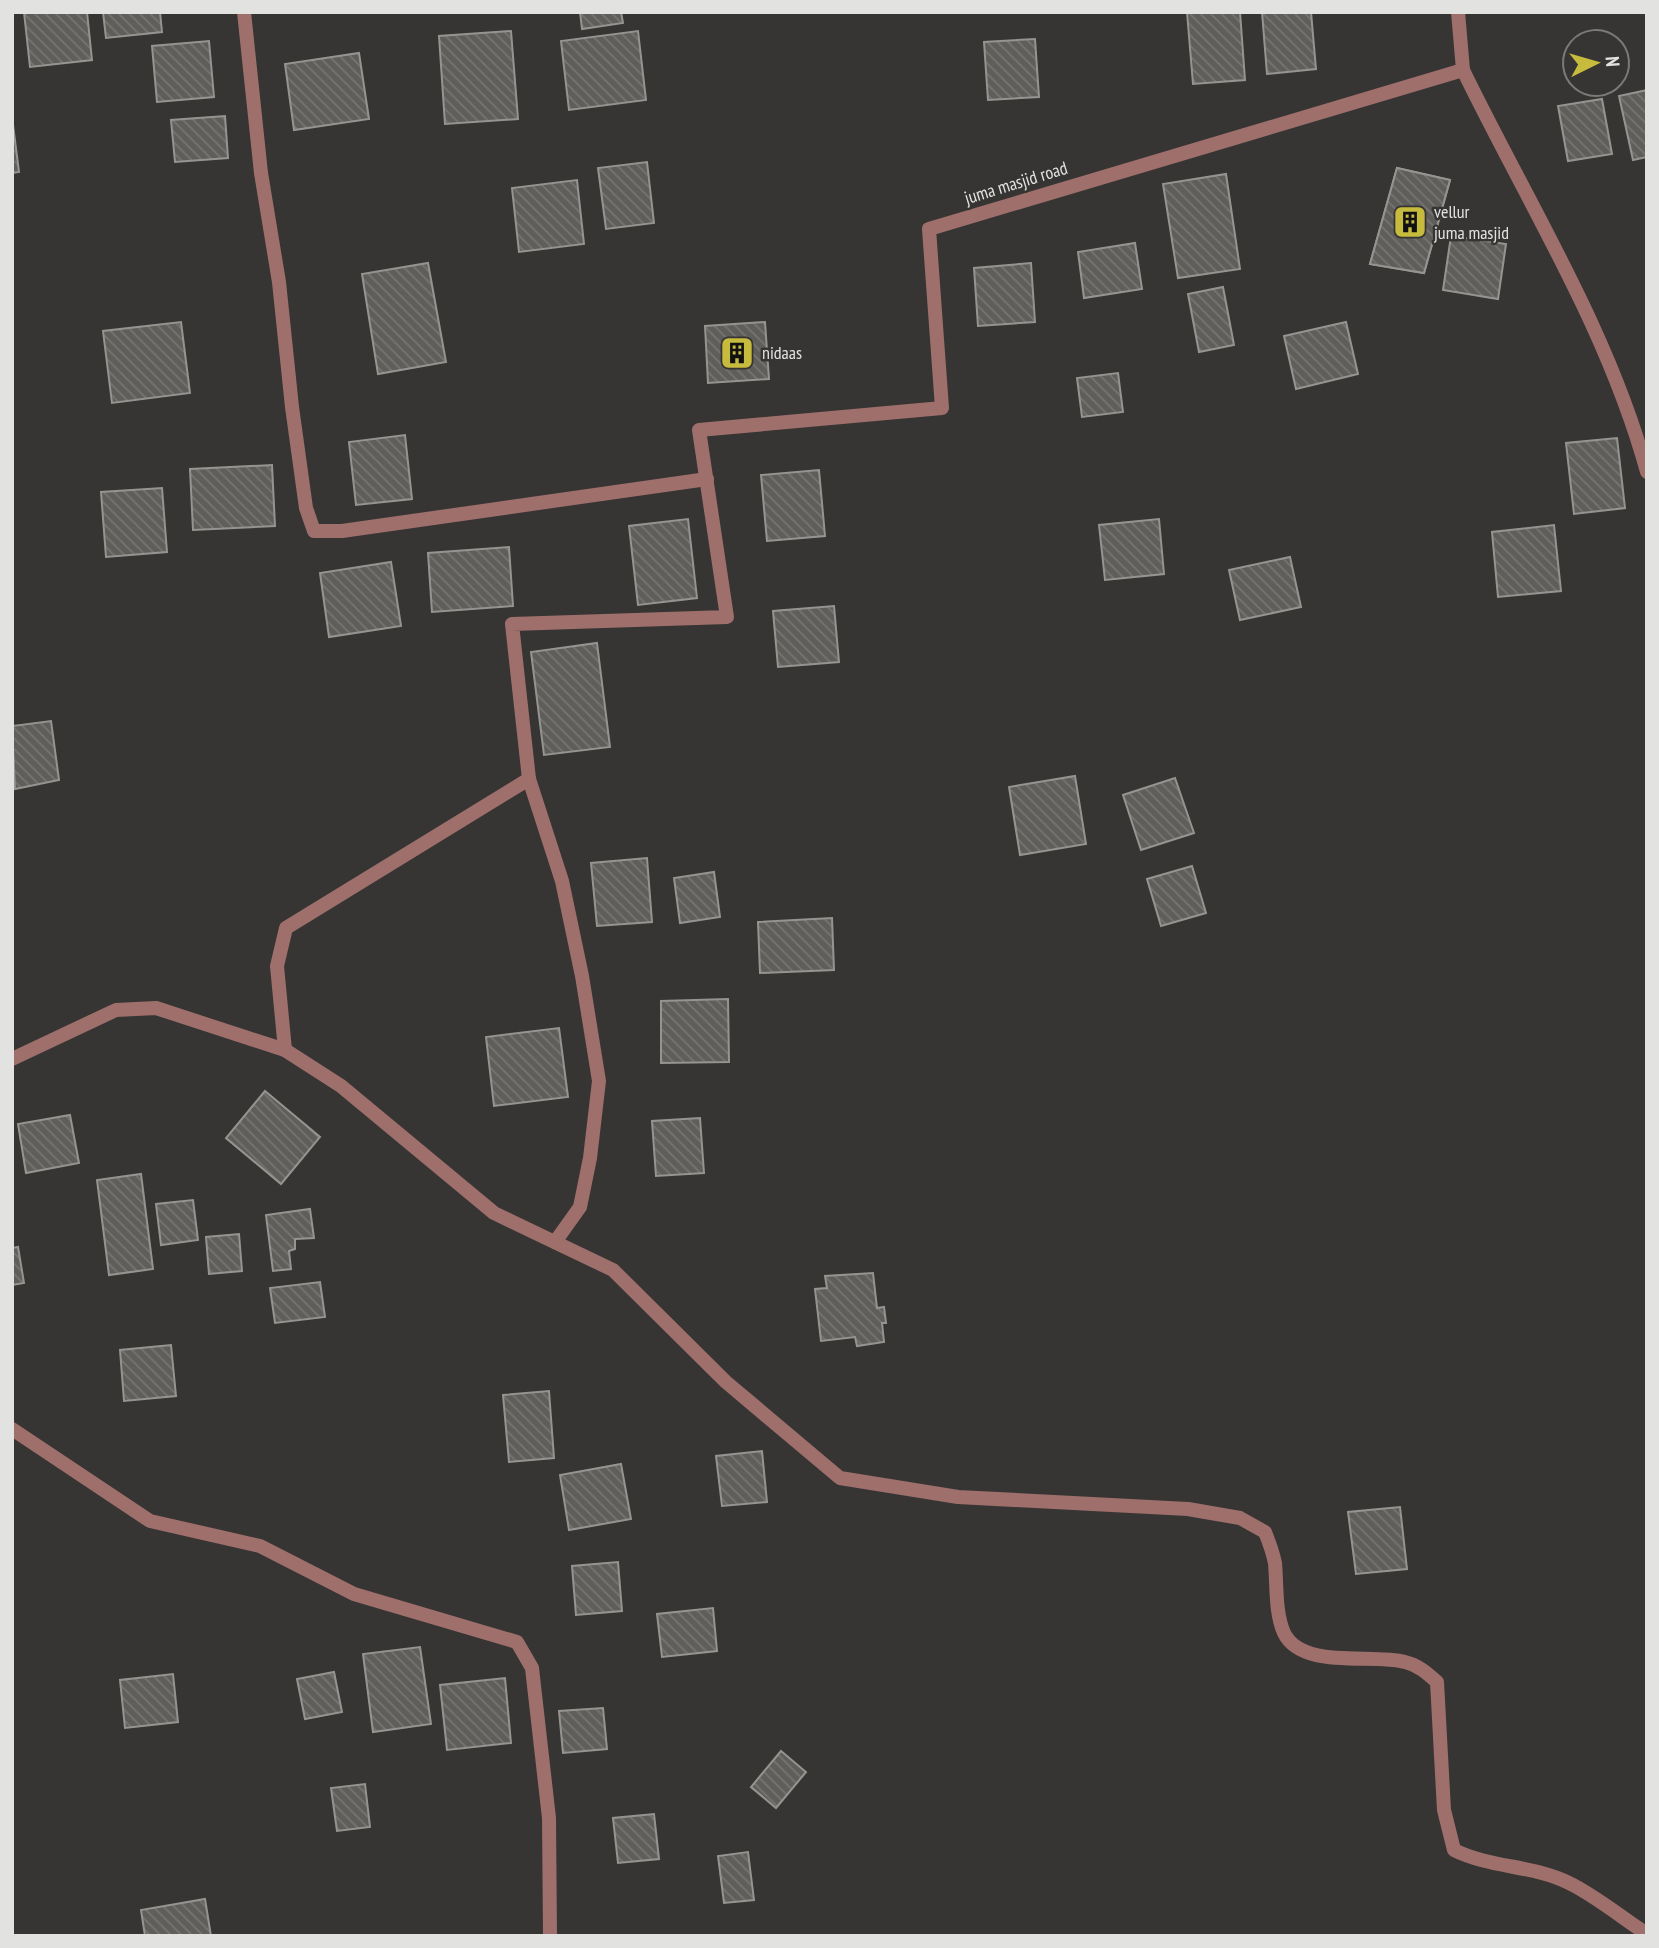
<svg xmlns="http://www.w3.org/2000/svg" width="1659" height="1948" viewBox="0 0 1659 1948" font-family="'PT Sans Narrow',sans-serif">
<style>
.building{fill:url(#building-back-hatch);stroke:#959491;stroke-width:2}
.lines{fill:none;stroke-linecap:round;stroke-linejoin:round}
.minor{stroke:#9f6f6c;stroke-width:14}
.labels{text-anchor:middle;stroke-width:5;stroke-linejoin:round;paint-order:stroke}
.street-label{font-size:18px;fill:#e2e2e0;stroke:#363533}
.poi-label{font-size:18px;fill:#e2e2e0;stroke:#363533;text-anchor:start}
</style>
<defs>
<pattern id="building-back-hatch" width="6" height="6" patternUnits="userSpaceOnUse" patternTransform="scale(1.75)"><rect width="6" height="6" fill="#5f5e5b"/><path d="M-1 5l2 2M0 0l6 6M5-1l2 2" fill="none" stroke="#767572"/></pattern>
</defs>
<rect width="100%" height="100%" fill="#363533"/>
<g class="building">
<polygon points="24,12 87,12 92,60 30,67"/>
<polygon points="103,12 160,12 162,32 106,38"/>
<polygon points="580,12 621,12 623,23 582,29"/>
<polygon points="1187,12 1240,12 1245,80 1193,84"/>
<polygon points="1262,12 1311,12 1316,69 1267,74"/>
<polygon points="511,31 518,119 445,124 439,36"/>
<polygon points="638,31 646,100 569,110 561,41"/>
<polygon points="1035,39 1039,97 988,100 984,42"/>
<polygon points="209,41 214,97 157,102 152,46"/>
<polygon points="359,53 369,119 294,130 285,64"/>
<polygon points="1647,90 1647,157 1633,160 1619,96"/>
<polygon points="1602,99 1612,154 1568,161 1558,106"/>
<polygon points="225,116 228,158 175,162 171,120"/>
<polygon points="12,117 19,172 12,173"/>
<polygon points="647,162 654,223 606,229 598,168"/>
<polygon points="1397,168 1450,180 1424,273 1370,264"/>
<polygon points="1397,168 1450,180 1424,273 1370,264"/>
<polygon points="1226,174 1240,269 1178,278 1163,184"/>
<polygon points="577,180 584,244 519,252 512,188"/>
<polygon points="1451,236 1506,244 1498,299 1443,290"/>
<polygon points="1135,243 1142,289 1084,298 1078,252"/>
<polygon points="428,263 446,362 378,374 362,274"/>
<polygon points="1031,263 1035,322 978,326 974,268"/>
<polygon points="1223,287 1234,345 1199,352 1188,294"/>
<polygon points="181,322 190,393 112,403 103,331"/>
<polygon points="765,322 769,379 708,383 705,326"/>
<polygon points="1346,322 1358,374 1296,389 1284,336"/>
<polygon points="1118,373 1123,412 1082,417 1077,378"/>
<polygon points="405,435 412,499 356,505 349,442"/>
<polygon points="1617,438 1625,508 1574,514 1566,443"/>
<polygon points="272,465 275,526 193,530 190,469"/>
<polygon points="819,470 825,536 767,541 761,475"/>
<polygon points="162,488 167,552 106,557 101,492"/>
<polygon points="688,519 697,598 638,605 629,526"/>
<polygon points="1159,519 1164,574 1105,580 1099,525"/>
<polygon points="1554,525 1561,591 1498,597 1492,532"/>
<polygon points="509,547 513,606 432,612 428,553"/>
<polygon points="1290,557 1301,607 1240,620 1229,570"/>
<polygon points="391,562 401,626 329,637 320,573"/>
<polygon points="834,606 839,662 778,667 773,611"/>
<polygon points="597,643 610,747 544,755 531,652"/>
<polygon points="51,721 59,780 15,789 12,726"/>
<polygon points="1075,776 1086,844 1020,855 1009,787"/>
<polygon points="1175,778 1194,833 1141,850 1123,795"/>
<polygon points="647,858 652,922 597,926 591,863"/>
<polygon points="1192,866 1206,913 1161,926 1147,879"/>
<polygon points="714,872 720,917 680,923 674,878"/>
<polygon points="832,918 834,970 760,973 758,922"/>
<polygon points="728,999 729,1062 661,1063 661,1001"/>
<polygon points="559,1028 568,1097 494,1106 486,1037"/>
<polygon points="265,1091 320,1137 281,1184 226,1138"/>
<polygon points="70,1115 79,1163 26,1173 18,1124"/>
<polygon points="700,1118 704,1173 656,1176 652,1121"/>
<polygon points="141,1174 153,1269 109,1275 97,1180"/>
<polygon points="193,1200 198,1240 161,1245 156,1204"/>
<polygon points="310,1209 314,1238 295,1239 295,1249 289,1251 291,1269 273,1271 266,1215"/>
<polygon points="239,1234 242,1271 209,1274 206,1237"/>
<polygon points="18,1247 24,1283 12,1285 12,1248"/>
<polygon points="873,1273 877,1308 884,1307 886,1323 882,1323 884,1342 857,1346 855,1337 821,1341 815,1289 827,1288 825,1276"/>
<polygon points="320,1282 325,1317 275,1323 270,1288"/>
<polygon points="171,1345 176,1396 124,1401 120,1350"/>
<polygon points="549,1391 554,1458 509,1462 503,1395"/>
<polygon points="762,1451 767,1502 722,1506 716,1456"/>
<polygon points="621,1464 631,1519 569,1530 560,1475"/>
<polygon points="1400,1507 1407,1569 1356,1574 1348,1512"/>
<polygon points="618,1562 622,1611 576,1615 572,1566"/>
<polygon points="713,1608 717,1651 662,1657 657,1614"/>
<polygon points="420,1647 431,1724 373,1732 363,1654"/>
<polygon points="334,1672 342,1712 305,1719 297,1679"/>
<polygon points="173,1674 178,1722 125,1728 120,1680"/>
<polygon points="505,1678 511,1743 447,1750 440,1685"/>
<polygon points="603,1708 607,1749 563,1753 559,1711"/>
<polygon points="781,1751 806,1772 776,1808 751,1787"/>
<polygon points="365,1784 370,1827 337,1831 331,1788"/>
<polygon points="654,1814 659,1859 618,1863 613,1818"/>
<polygon points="748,1852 754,1900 724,1903 718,1856"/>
<polygon points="205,1899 211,1936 145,1936 141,1910"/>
</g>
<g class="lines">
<g class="minor">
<polyline points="244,12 261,173 279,282 292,407 306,508 314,531 342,531 707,479"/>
<path d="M1463 70C1527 202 1608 329 1647 472"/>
<polyline points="529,779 562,881 582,976 599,1081 590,1158 580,1207 555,1242"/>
<path d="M285 1050 341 1086 494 1213 613 1270 726 1382 840 1478 958 1497 1188 1509 1240 1518 1265 1532C1269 1542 1273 1553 1275 1563 1277 1585 1275 1613 1284 1633 1302 1670 1372 1653 1405 1662 1418 1665 1427 1673 1437 1682L1444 1810 1454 1850C1490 1868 1533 1865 1569 1883 1596 1896 1622 1918 1647 1934"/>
<polyline points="12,1059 116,1010 156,1008 285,1050 277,966 286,928 529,779 512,624 727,617 699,430 942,408 929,229 1463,70 1458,12"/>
<polyline points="12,1429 150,1521 260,1546 354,1594 517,1642 532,1668 549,1818 550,1936"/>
</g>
</g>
<defs>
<symbol id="building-square" viewBox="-11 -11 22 22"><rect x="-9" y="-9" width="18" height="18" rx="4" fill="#c6bb3c" stroke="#363533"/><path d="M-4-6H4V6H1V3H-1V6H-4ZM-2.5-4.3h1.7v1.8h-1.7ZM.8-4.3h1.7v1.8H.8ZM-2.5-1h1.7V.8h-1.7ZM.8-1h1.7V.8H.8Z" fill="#111"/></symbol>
</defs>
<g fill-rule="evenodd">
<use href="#building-square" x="1391" y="203" width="38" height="38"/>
<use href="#building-square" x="718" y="334" width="38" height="38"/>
</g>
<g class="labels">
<g class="street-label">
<text transform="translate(1016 183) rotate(-17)" y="6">juma masjid road</text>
</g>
<g class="poi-label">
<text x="1434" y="218">vellur<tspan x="1434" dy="21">juma masjid</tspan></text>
<text x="762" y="359">nidaas</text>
</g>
</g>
<rect width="1659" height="1948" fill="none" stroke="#e2e2e0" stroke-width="28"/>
<g transform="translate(1596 63) rotate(85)"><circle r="33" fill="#363533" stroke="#7b7a78" stroke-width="2"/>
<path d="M0-5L12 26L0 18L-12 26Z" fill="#c6bb3c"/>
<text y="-10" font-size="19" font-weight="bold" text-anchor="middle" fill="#e2e2e0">N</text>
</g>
</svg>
